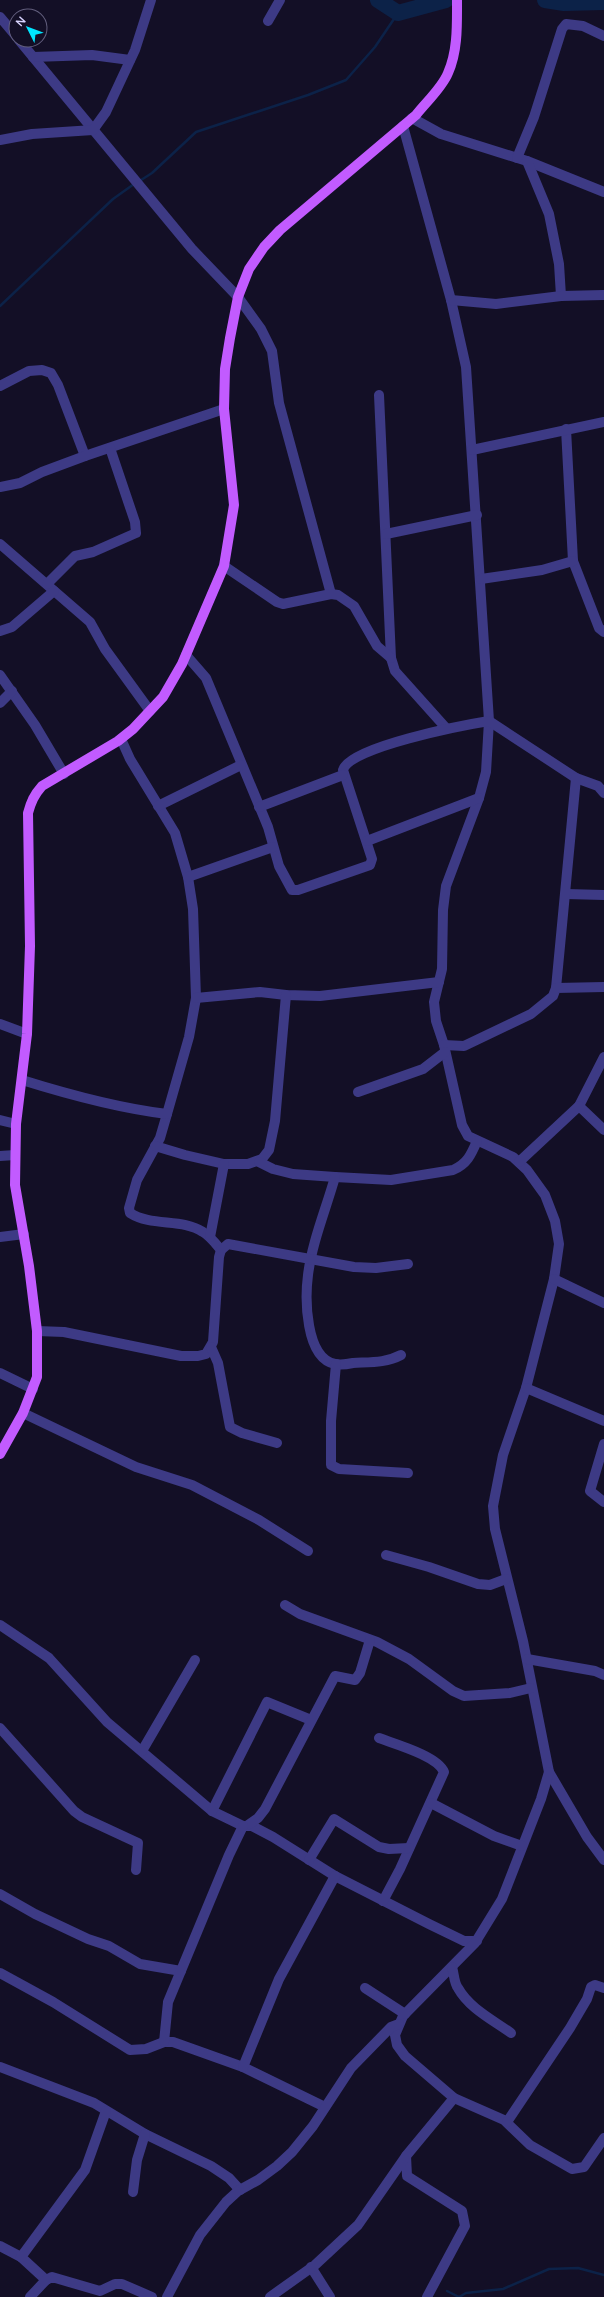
<svg xmlns="http://www.w3.org/2000/svg" width="604" height="2297" viewBox="0 0 604 2297" font-family="Lato,sans-serif">
<style>
.lines{fill:none;stroke-linecap:round;stroke-linejoin:round}
.stream{stroke:#0c2248;stroke-width:2.5}
.river{stroke:#0c2248;stroke-width:16}
.minor{stroke:#3d3a85;stroke-width:10}
.major{stroke:#c25bff;stroke-width:10}
</style>
<rect width="100%" height="100%" fill="#130f26"/>
<g class="lines">
<g class="stream">
<polyline points="138,182 152,173 196,132 308,95 346,80 375,47 398,13"/>
<polyline points="0,306 113,199 134,184"/>
<polyline points="447,2291 459,2297 466,2293 503,2289 549,2269 578,2268 604,2275"/>
</g>
<g class="river">
<polyline points="378,0 398,13 446,0"/>
<polyline points="545,0 564,3 604,2"/>
</g>
<g class="minor">
<polyline points="0,17 16,36"/>
<polyline points="268,21 280,0"/>
<polyline points="19,40 192,249 238,297 261,329 272,351 279,403 331,594"/>
<polyline points="33,57 92,55 130,60"/>
<polyline points="412,118 441,134 527,161 604,192"/>
<polyline points="403,126 451,300 466,367 489,721 486,772 479,798 446,886 443,910 442,969 434,1002 436,1021 444,1045 462,1125 468,1136 513,1157 527,1170 545,1195 555,1221 559,1244 554,1279 526,1388 503,1455 493,1506 495,1529 523,1641 549,1772 587,1837 604,1860"/>
<polyline points="0,140 32,134 93,130 106,112 135,50 151,0"/>
<polyline points="517,158 534,117 562,29 566,24 583,26 604,36"/>
<polyline points="527,161 549,214 559,264 561,296"/>
<polyline points="451,300 496,304 561,296 604,295"/>
<polyline points="0,386 29,371 42,370 51,373 58,385 85,456"/>
<polyline points="379,395 391,658 395,671 446,728"/>
<polyline points="566,429 573,561 599,628 604,632"/>
<polyline points="472,450 604,422"/>
<polyline points="0,487 20,483 42,472 85,456 224,409"/>
<polyline points="386,534 477,515"/>
<polyline points="0,544 90,622 105,649 150,711"/>
<polyline points="224,566 277,602 283,604 331,594 338,595 354,606 377,646 391,658"/>
<polyline points="481,579 542,570 573,561"/>
<polyline points="47,584 75,556 93,552 136,533 135,522 110,448"/>
<polyline points="0,631 12,627 54,591"/>
<path d="M186 655 206 678 268 827 279 866 292 890H298L370 865 372 859 343 770C349 747 464 725 489 721L576 778 598 786 604 793"/>
<polyline points="0,675 35,725 64,774"/>
<polyline points="0,703 12,691"/>
<path d="M121 739 130 759 175 833 188 877 193 909 196 998 189 1037 167 1114 160 1138 137 1180 129 1208 130 1213C152 1227 182 1218 203 1232 210 1236 216 1244 221 1250"/>
<polyline points="158,806 241,765"/>
<polyline points="259,807 343,775"/>
<polyline points="367,841 479,798"/>
<polyline points="188,877 273,847"/>
<polyline points="566,894 604,895"/>
<polyline points="556,988 576,778"/>
<polyline points="196,998 260,992 286,995 320,996 439,982"/>
<polyline points="0,1024 27,1034"/>
<polyline points="444,1045 464,1046 531,1014 553,996 556,988 604,987"/>
<path d="M22 1080C70 1095 117 1108 167 1114"/>
<polyline points="358,1092 423,1069 445,1052"/>
<polyline points="579,1106 604,1057"/>
<polyline points="0,1120 16,1124"/>
<polyline points="155,1146 185,1155 224,1164 248,1164 262,1159 269,1150 275,1121 286,995"/>
<polyline points="0,1156 15,1155"/>
<path d="M259 1162 273 1169 293 1174 335 1177 391 1180 453 1170C467 1164 471 1155 477 1141"/>
<polyline points="519,1162 579,1106 604,1130"/>
<path d="M335 1177C326 1209 312 1242 308 1275 305 1298 305 1358 335 1364 341 1365 348 1364 353 1363 370 1362 386 1363 401 1355"/>
<polyline points="0,1237 24,1234"/>
<polyline points="210,1237 224,1164"/>
<polyline points="554,1279 604,1303"/>
<polyline points="37,1331 64,1332 181,1356 198,1356 206,1354 213,1342 219,1257 221,1250 228,1244 354,1267 376,1268 408,1264"/>
<polyline points="211,1347 218,1363 230,1427 242,1433 277,1443"/>
<polyline points="336,1364 331,1421 331,1465 339,1469 408,1473"/>
<polyline points="0,1373 33,1389"/>
<polyline points="526,1388 604,1421"/>
<polyline points="23,1413 136,1467 192,1485 259,1520 308,1551"/>
<polyline points="604,1444 590,1491 604,1502"/>
<polyline points="386,1555 429,1567 478,1584 490,1585 506,1579"/>
<polyline points="285,1605 300,1614 377,1642 409,1659 453,1691 464,1696 510,1693 531,1688"/>
<polyline points="0,1625 49,1658 107,1722 212,1811 243,1826 252,1826 273,1837 335,1876 429,1924 464,1941 477,1941"/>
<polyline points="527,1659 595,1671 604,1675"/>
<polyline points="0,1728 74,1811 82,1817 138,1843 136,1870"/>
<path d="M379 1738C395 1744 438 1756 444 1772L400 1869 383 1901"/>
<polyline points="142,1751 195,1660"/>
<polyline points="549,1772 541,1799 502,1899 475,1943 403,2016 395,2035 397,2045 405,2056 454,2098 504,2120 530,2145 572,2169 584,2167 604,2138"/>
<polyline points="431,1803 494,1836 522,1846"/>
<polyline points="212,1811 267,1702 311,1720"/>
<polyline points="248,1825 258,1818 265,1809 335,1676 355,1680 360,1673 370,1640"/>
<polyline points="309,1860 334,1819 379,1847 389,1849 409,1848"/>
<polyline points="0,1894 35,1914 88,1939 109,1946 140,1964 181,1971"/>
<path d="M452 1967C454 1973 454 1983 458 1988 469 2008 493 2020 511 2033"/>
<polyline points="0,1973 53,2002 130,2050 146,2049 164,2042 173,2042 243,2067 325,2107"/>
<polyline points="365,1988 405,2014"/>
<polyline points="164,2042 168,2002 229,1855 243,1826"/>
<polyline points="0,2067 94,2103 145,2134 211,2166 229,2178 240,2190"/>
<polyline points="243,2067 279,1979 335,1876"/>
<polyline points="507,2122 570,2028 587,1999 591,1987 595,1985 604,1988"/>
<polyline points="406,2156 407,2176 462,2211 465,2226 427,2297"/>
<polyline points="133,2192 137,2160 145,2134"/>
<polyline points="0,2246 21,2257"/>
<polyline points="311,2267 330,2297"/>
<polyline points="46,2280 21,2257 85,2170 106,2111"/>
<polyline points="30,2297 46,2280 52,2277 100,2291 115,2284 122,2284 152,2297"/>
<polyline points="167,2297 200,2235 226,2202 238,2191 258,2180 277,2166 292,2152 313,2126 351,2068 391,2027 399,2024"/>
<polyline points="270,2297 315,2265 358,2225 406,2156 454,2098"/>
</g>
<path class="major" d="M0 1454 23 1413 37 1377V1331L29 1266 15 1185 16 1124 27 1034 30 946 28 813C31 802 34 795 42 786L118 741 133 729 163 697 182 664 224 566 234 505 224 409 225 369 230 338 238 297 249 269 264 247 280 230 416 115C426 102 442 88 448 73 458 51 457 24 457 0"/>
</g>
<g transform="translate(28 28) rotate(312)"><circle r="19" fill="#130f26" stroke="#625e7d"/>
<path d="M0-3L7 15L0 10L-7 15Z" fill="#00e5ff"/>
<text y="-6" font-size="11" font-weight="bold" text-anchor="middle" fill="#d9d4ff">N</text>
</g>
</svg>
